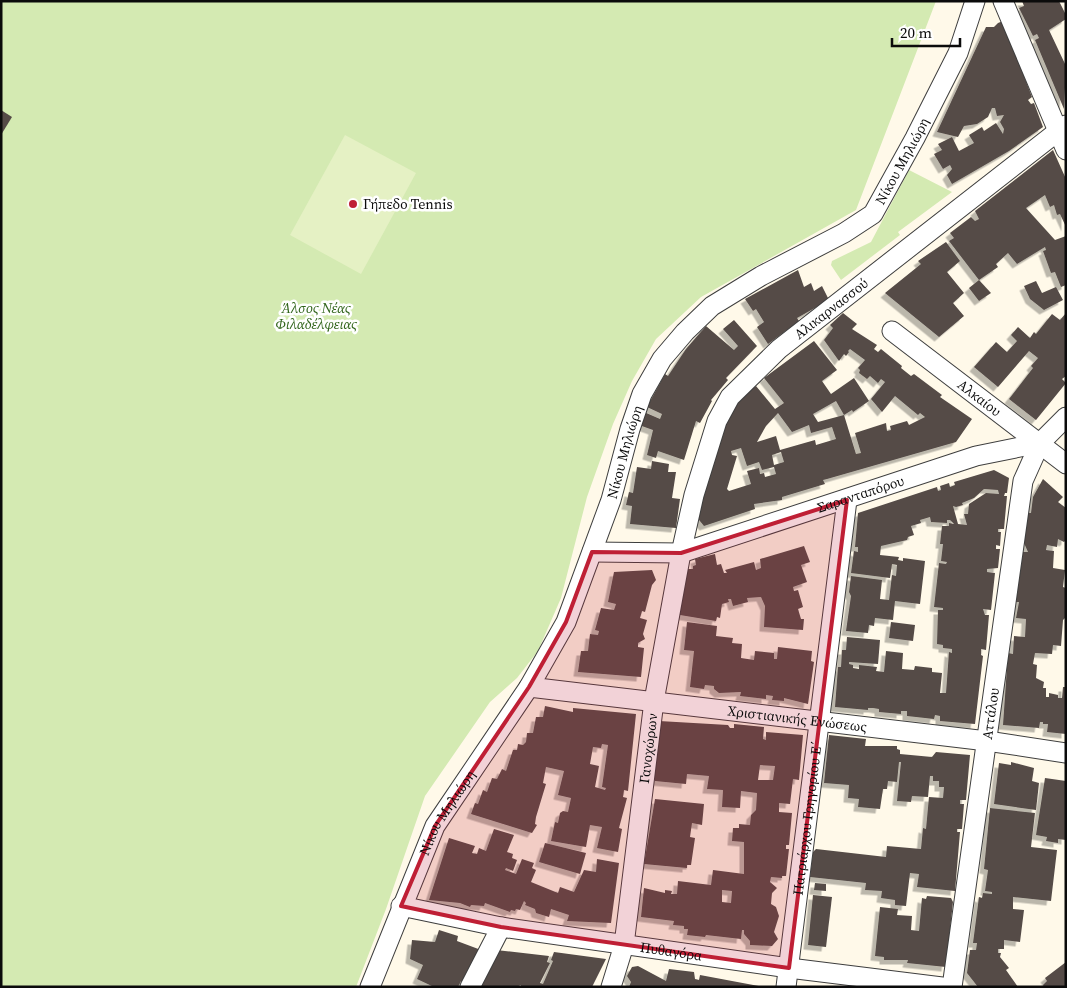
<svg xmlns="http://www.w3.org/2000/svg" width="1067" height="988" viewBox="0 0 1067 988" font-family="'Source Serif 4',serif">
<style>
.green{fill:#d4eab2}
.pitch{fill:#e5f1c4}
.building{fill:#544b47;fill-rule:evenodd;filter:url(#shadow)}
.lines{fill:none;stroke-linecap:round;stroke-linejoin:round}
.street-casing{stroke:#3e3e3e;stroke-width:21}
.street{stroke:#fff;stroke-width:19}
.marked{fill:#bf1f35;fill-opacity:0.2;stroke:#bf1f35;stroke-width:4;stroke-linejoin:round}
.poi-dot{fill:#bf1f35;stroke:#fff;stroke-width:2}
.labels{text-anchor:middle;stroke-width:5;stroke-linejoin:round;paint-order:stroke}
.street-label{font-size:14px;fill:#0b0b0b;stroke:#fff}
.poi-label{font-size:14px;fill:#0b0b0b;stroke:#fff;text-anchor:start}
.park-label{font-size:14px;font-style:italic;fill:#30641a;stroke:#fff}
</style>
<defs>
<filter id="shadow"><feDropShadow dx="-4.5" dy="4.5" stdDeviation="0" flood-color="#0004"/></filter>
</defs>
<rect width="100%" height="100%" fill="#fff9e9"/>
<g class="green">
<polygon points="1,1 936,1 856,210 701,297 656,339 632,381 613,424 587,497 561,598 538,651 517,678 490,702 425,796 386,909 356,987 1,987"/>
<polygon points="909,170 952,192 898,232 900,235 841,280 831,265 832,261 871,242"/>
</g>
<polygon class="pitch" points="345,135 416,173 361,274 290,235"/>
<g class="building">
<polygon points="1022,1 1059,1 1066,15 1066,19 1049,30 1066,66 1064,109 1035,40 1039,38 1037,34 1033,36 1019,8 1024,6"/>
<polygon points="1003,21 1032,97 1028,100 1031,104 1034,103 1043,127 1009,151 952,184 947,175 952,169 950,165 943,169 934,154 942,150 938,144 952,137 959,151 974,143 969,135 982,127 984,131 996,123 1003,134 1004,129 1000,122 1004,115 997,116 995,108 992,108 988,117 977,124 964,126 958,137 937,132 986,27 994,27 998,23"/>
<polygon points="1,110 12,117 1,135"/>
<polygon points="1053,150 1066,179 1066,227 1060,214 1057,215 1054,205 1050,207 1045,195 1026,208 1055,240 1066,236 1066,285 1061,287 1055,272 1051,273 1043,251 1046,250 1045,247 1017,264 1008,253 996,264 998,267 979,280 949,241 954,238 950,233 971,217 975,221 979,219 975,211"/>
<polygon points="946,242 960,261 947,272 964,293 953,303 964,316 939,337 885,293 921,264 918,261"/>
<polygon points="798,270 804,287 811,283 814,291 822,286 829,300 797,318 799,321 768,344 757,327 764,322 756,309 753,311 745,299"/>
<polygon points="979,280 991,293 979,301 969,288"/>
<polygon points="1036,281 1042,293 1056,287 1063,300 1044,310 1030,299 1024,286"/>
<path d="M843 313 857 324 852 329 877 345 874 349 878 352 881 349 902 366 901 368 911 376 914 374 942 395 940 397 972 419 956 442 827 479 823 480 825 484 782 497V500L754 504 755 509 704 526 695 515 732 400 751 385 753 388 756 386 775 409 784 403 764 378 814 341 837 370 822 381 831 394 854 378 869 401 853 412 852 410 844 415 836 401 813 414 818 422 844 415 856 454 861 453 855 433 886 423 887 431 891 430 890 426 907 421 909 425 925 417 920 413 918 415 895 396 882 412 871 399 885 382 881 379 878 383 870 376 867 379 859 373 860 370 858 368 865 360 850 349 848 351 849 352 846 356 844 354 839 361 824 340 833 328 830 325ZM778 413 792 432 809 425 811 433 832 427 836 439 816 445 815 440 780 450 776 436 757 442 766 426ZM741 448 747 466 759 462 762 470 774 467 776 474 765 477 764 473 760 474 759 468 747 471 751 484 729 491 727 489 737 456 732 455 731 451ZM781 452 784 462 774 465 772 455Z"/>
<polygon points="1066,313 1066,376 1062,379 1066,383 1036,420 1009,399 1033,368 1031,366 1038,358 1029,351 998,387 974,367 996,342 1007,352 1017,341 1011,335 1018,327 1030,338 1034,332 1036,334 1052,314 1060,320"/>
<polygon points="734,320 757,346 726,378 728,380 711,400 712,401 700,423 696,421 684,460 658,451 656,458 647,455 653,430 639,425 644,412 660,419 662,414 647,407 665,374 668,376 686,349 706,326 734,350 738,346 723,329"/>
<polygon points="652,461 669,464 668,472 676,472 672,498 680,499 676,528 630,524 632,506 626,505 629,492 633,493 637,467 651,469"/>
<path d="M994 470 1009 478 1007 493H1005L1004 496H1007L1004 529H998V532H1001L1000 546 996 545V549H1000L998 568 987 569V572L995 573 991 610 983 609 985 615H989L986 650 981 649V655L983 656 975 724 940 721V716L935 715 934 719 907 716V711H901V714L879 712V709L873 708H868V710L835 707 838 667H841L842 650H846L847 637 880 640 878 664 849 662V664L853 665V668L859 669V665L877 667 876 671 884 672 886 651 903 653 902 669 914 670 915 666 932 668V672L942 673 940 693H946L949 652 952 653V649L943 648V645L937 644 938 610H943V608L934 607 939 563 946 564 947 562 941 561 943 544H940L942 526H949V523L954 524 950 520H947V523L931 522 930 517 920 520 921 523 911 526 914 535 908 537 907 540 881 546 880 555 899 557 898 560 903 561V558L925 561 920 604 895 601 893 620 875 618 874 626 869 625 868 633 846 631 851 596 849 592 851 576 882 580 880 599 889 600 892 575 896 576 897 565 892 564 890 578 851 573 854 551 858 552V547H855L858 513 937 487 938 491 941 490 940 486 949 483 950 487 955 485 954 482ZM984 489 998 490 999 494 986 493 969 504 968 514H964L967 525 958 524 953 506 956 507 963 505 962 503 974 498Z"/>
<polygon points="1043,479 1063,497 1058,502 1066,508 1066,540 1064,542 1058,539 1057,547 1047,545 1046,550 1054,551 1053,568 1065,570 1063,587 1066,588 1066,617 1063,620 1061,646 1053,645 1052,654 1035,653 1033,664 1037,665 1036,678 1044,682 1043,688 1046,688 1046,697 1049,697 1049,693 1058,695 1058,698 1062,698 1063,687 1066,687 1066,734 1047,732 1048,724 1043,724 1043,722 1040,722 1039,728 1003,725 1008,653 1013,654 1014,636 1025,637 1026,619 1016,618 1019,602 1016,602 1023,552 1028,552 1024,543 1028,513 1031,513 1033,497"/>
<polygon points="804,546 810,562 801,565 807,582 793,587 794,591 798,590 803,607 798,609 801,619 804,619 803,630 764,627 765,606 761,597 747,598 748,602 733,606 731,599 728,599 729,602 722,604 720,618 717,617 716,621 680,615 677,611 680,586 685,587 687,569 693,569 693,566 696,565 695,559 715,554 717,565 721,564 724,573 727,573 725,570 754,562 756,570 761,568 760,559"/>
<polygon points="652,570 656,580 652,585 645,612 642,611 640,618 647,620 643,634 645,639 638,643 638,647 644,648 641,677 578,672 581,651 588,651 590,634 598,635 599,631 595,630 601,608 614,610 616,604 608,602 614,572"/>
<polygon points="687,622 717,626 716,636 733,638 732,643 742,644 741,658 754,660 755,651 774,653 774,659 777,659 778,647 812,651 811,661 814,662 808,704 784,698 784,701 772,700 773,696 766,695 766,699 740,696 741,692 719,693 714,689 714,686 705,685 704,689 690,687 694,651 684,650"/>
<polygon points="891,622 915,625 913,641 889,638"/>
<path d="M545 706 573 712V708L636 714 628 791 624 790 623 797 627 798 619 828 622 829 618 852 597 848 602 827 590 825 586 847 551 841 555 822 558 823 560 813 563 811 568 812 571 798 558 795 564 771 546 767 543 783 546 784 536 817 535 824 537 825 532 833 471 814 475 803 478 804 483 790 487 792 492 778 497 779 502 769 506 771 513 750H517L518 744 523 745 526 742 527 733H533L536 717H543ZM602 744 608 745 602 787 606 788 605 790 595 787 599 766 590 764 593 747 601 748Z"/>
<path d="M659 721 728 725 730 728H734V724L764 727 763 739 766 740V732L803 735 799 780 793 779 790 804 779 803V812L792 813 789 845H786V849H789L786 876H782V878L771 877 770 882 777 888 772 893 771 904 776 907 779 916 774 932 778 939 772 946 750 945V941L744 934V930H742L741 939 706 935 705 937 687 935 688 929H684V926L673 925 674 921 641 917 644 888 665 893V890L672 891 671 894H677L678 881 711 885 713 870 744 874V842L732 841 733 828H739V824L750 825 751 815 756 810 757 793 741 791 740 808 722 807 723 790 707 789 709 776 687 774 686 784 655 781 653 777ZM760 765 775 766 773 780H758ZM722 890 732 891 731 903 722 902Z"/>
<polygon points="829,735 866,739 865,746 897,746 897,749 900,750 900,754 932,757 936,752 970,755 966,800 960,800 960,804 964,804 962,829 957,829 957,832 960,832 955,891 917,887 919,874 910,873 906,906 895,905 895,900 881,898 882,891 865,890 866,883 810,877 813,852 816,849 886,857 887,846 921,849 923,828 926,829 929,797 943,798 944,787 939,787 939,781 933,781 933,776 930,776 928,797 912,796 911,802 897,801 901,762 899,762 897,782 888,781 887,789 883,789 880,809 858,807 859,799 848,798 849,785 824,783"/>
<polygon points="1011,762 1034,768 1032,781 1039,783 1036,810 994,804 999,763 1011,765"/>
<polygon points="1045,778 1066,781 1066,840 1058,839 1058,843 1046,841 1047,837 1036,835"/>
<polygon points="655,799 704,804 702,825 692,823 690,837 695,838 691,865 687,865 687,868 644,864"/>
<polygon points="990,808 1035,813 1031,847 1057,850 1051,901 1013,897 1013,909 1024,910 1020,942 1004,940 1004,949 998,949 998,953 1001,953 1000,957 1009,968 1006,970 1018,987 978,987 967,973 970,950 976,950 977,943 973,943 979,897 982,898 983,893 992,894 992,892 985,891 988,870 984,869"/>
<polygon points="494,829 514,835 507,852 513,854 512,858 517,860 513,871 506,868 505,870 516,874 522,859 534,863 532,868 536,870 531,882 558,893 560,887 574,892 584,870 596,872 597,859 619,863 611,923 567,921 569,915 551,909 549,917 536,913 535,909 525,905 526,903 524,901 520,910 516,909 515,911 511,910 510,912 485,903 484,906 471,905 470,907 460,903 429,900 449,838 475,846 472,853 477,854 479,848 486,851"/>
<polygon points="545,843 586,853 580,874 539,862"/>
<polygon points="815,883 826,884 826,891 814,890"/>
<polygon points="813,895 832,897 826,947 808,945"/>
<polygon points="927,896 951,898 953,902 946,967 907,963 908,960 884,960 884,957 875,956 880,907 898,909 897,915 912,916 911,930 919,931 922,898 926,899"/>
<polygon points="439,930 458,936 457,941 481,950 464,982 461,981 458,987 434,987 417,979 423,965 410,959 412,940 435,942"/>
<polygon points="496,950 549,956 547,962 550,963 540,983 543,984 553,961 551,960 554,952 606,959 592,987 521,987 521,985 516,987 479,987"/>
<polygon points="1066,962 1066,987 1044,987 1043,985 1047,981 1045,978"/>
<polygon points="638,966 666,981 669,969 694,972 695,979 699,980 700,975 764,987 629,987 631,982 627,976 632,967"/>
</g>
<g class="lines">
<defs>
<g id="street">
<polyline points="1003,1 1066,150"/>
<path id="s1" d="M892 331 1066 464"/>
<path id="s2" d="M592 552 681 553 976 456 1040 443"/>
<path id="s3" d="M529 687 987 741 1066 753"/>
<path id="s4" d="M401 906 501 927 789 968 942 987"/>
<path id="s5" d="M370 987 435 826 529 687 566 622 611 500 630 429 642 394 662 359 685 332 712 306 761 276 844 233 873 214 915 138 958 53 975 1"/>
<polyline points="470,987 501,927"/>
<path id="s6" d="M611 987 624 945 654 701 681 553 694 495 717 421 730 397 779 349 1066 125"/>
<path id="s7" d="M786 987 847 500"/>
<path id="s8" d="M952 987 1023 481 1040 443 1066 417"/>
</g>
</defs>
<use href="#street" class="street-casing"/>
<use href="#street" class="street"/>
</g>
<path class="marked" d="M847 500 789 968 501 927 401 906 435 826 529 687 566 622 592 552 681 553Z"/>
<circle class="poi-dot" cx="353" cy="204" r="5"/>
<g class="labels">
<g class="street-label">
<text dy="5" stroke="none"><textPath href="#s5" startOffset="1016">Νίκου Μηλιώρη</textPath></text>
<text dy="5" stroke="none"><textPath href="#s6" startOffset="739">Αλικαρνασσού</textPath></text>
<text dy="5" stroke="none"><textPath href="#s1" startOffset="110">Αλκαίου</textPath></text>
<text dy="5" stroke="none"><textPath href="#s5" startOffset="596">Νίκου Μηλιώρη</textPath></text>
<text dy="5" stroke="none"><textPath href="#s2" startOffset="278">Σαρανταπόρου</textPath></text>
<text dy="5" stroke="none"><textPath href="#s8" startOffset="276">Αττάλου</textPath></text>
<text dy="5" stroke="none"><textPath href="#s3" startOffset="270">Χριστιανικής Ενώσεως</textPath></text>
<text dy="5" stroke="none"><textPath href="#s6" startOffset="242">Γανοχώρων</textPath></text>
<text dy="5" stroke="none"><textPath href="#s5" startOffset="191">Νίκου Μηλιώρη</textPath></text>
<text dy="5" stroke="none"><textPath href="#s7" startOffset="170">Πατριάρχου Γρηγορίου Ε΄</textPath></text>
<text dy="5" stroke="none"><textPath href="#s4" startOffset="274">Πυθαγόρα</textPath></text>
</g>
<g class="poi-label">
<text x="363" y="209">Γήπεδο Tennis</text>
</g>
<g class="park-label">
<text x="316" y="313">Άλσος Νέας<tspan x="316" dy="16">Φιλαδέλφειας</tspan></text>
</g>
</g>
<rect width="1067" height="988" fill="none" stroke="#0b0b0b" stroke-width="5"/>
<path d="M892 38v8h68v-8" fill="none" stroke="#0b0b0b" stroke-width="2.5"/>
<text x="900" y="38" font-size="15" fill="#0b0b0b" stroke="#ffffff" stroke-width="4" paint-order="stroke">20 m</text>
</svg>
